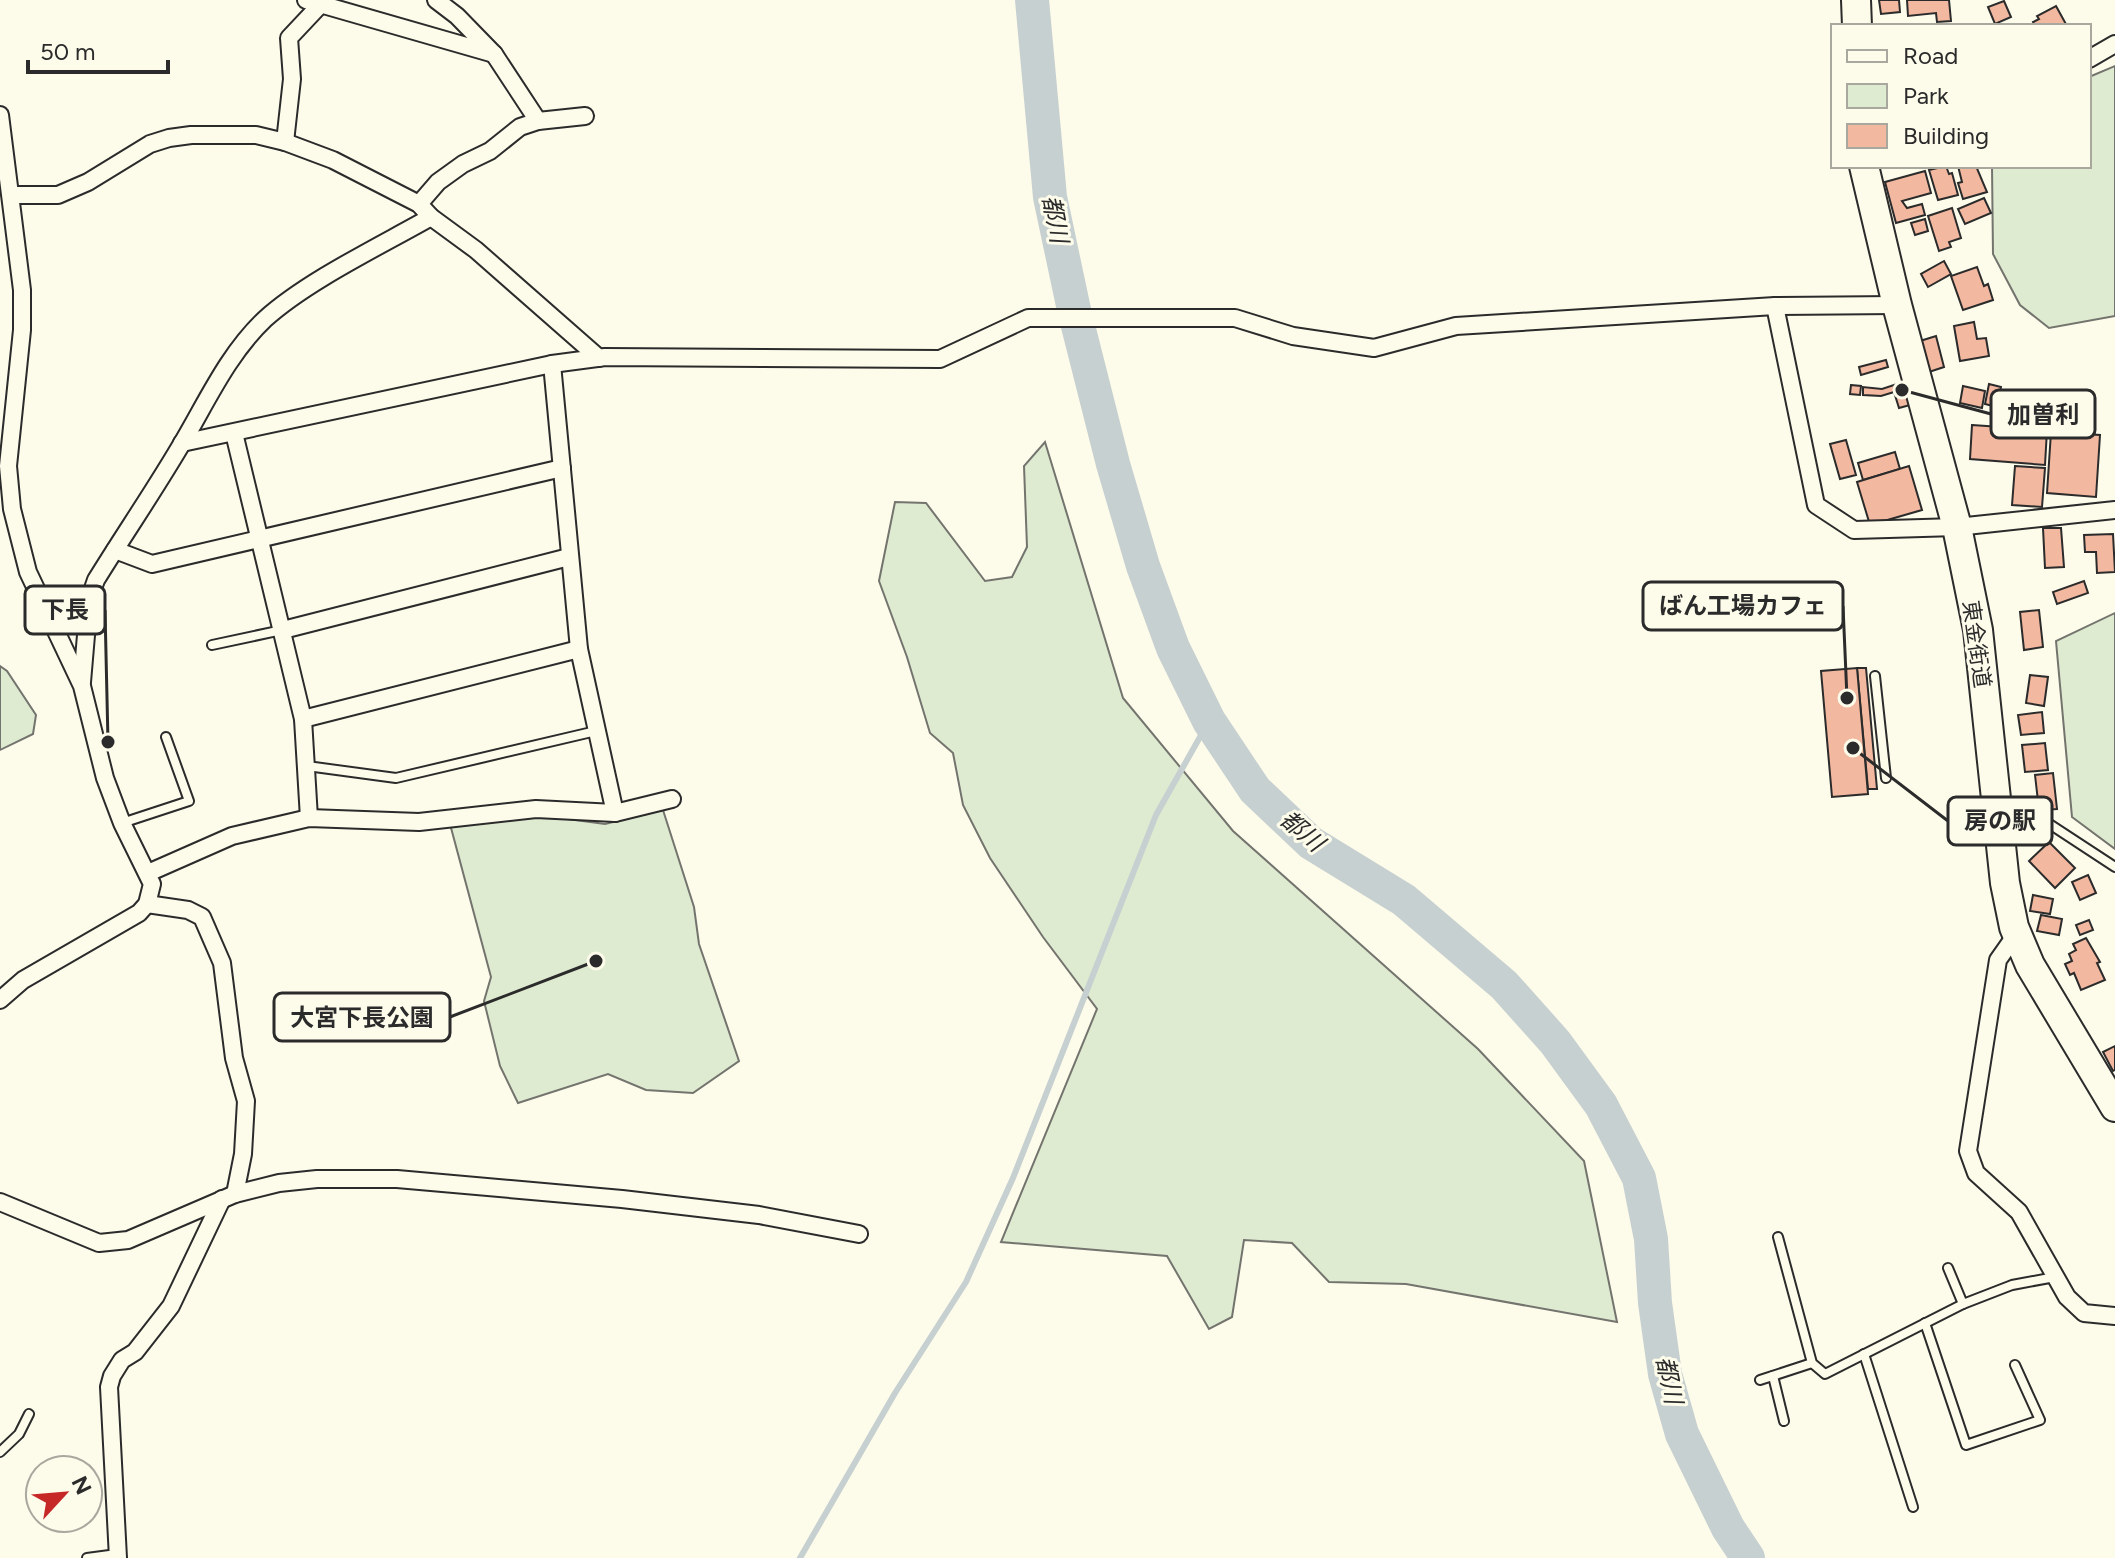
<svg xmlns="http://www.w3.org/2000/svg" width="2115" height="1558" viewBox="0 0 2115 1558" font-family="Figtree,'Noto Sans JP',sans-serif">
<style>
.green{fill:#deebd1;stroke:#74746e;stroke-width:2}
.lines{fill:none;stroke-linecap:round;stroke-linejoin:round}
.stream{stroke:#c7d0d0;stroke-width:6}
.river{stroke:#c7d0d0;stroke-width:34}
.building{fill:#f2b8a0;stroke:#2b2b2b;stroke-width:2}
.service-casing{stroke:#2b2b2b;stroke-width:12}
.minor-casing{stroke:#2b2b2b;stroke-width:20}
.trunk-casing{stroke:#2b2b2b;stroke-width:32}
.service{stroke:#fdfbea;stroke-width:8}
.minor{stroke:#fdfbea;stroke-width:16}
.trunk{stroke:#fdfbea;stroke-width:28}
.labels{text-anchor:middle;stroke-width:6;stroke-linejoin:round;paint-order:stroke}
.street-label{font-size:22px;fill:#2b2b2b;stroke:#fdfbea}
.water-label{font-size:24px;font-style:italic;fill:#2b2b2b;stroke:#fdfbea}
.leader{fill:none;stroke:#2b2b2b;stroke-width:3}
.callout-dot{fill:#2b2b2b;stroke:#fdfbea;stroke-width:3}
.callout{fill:#fdfbea;stroke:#2b2b2b;stroke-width:3}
.callout-label{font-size:24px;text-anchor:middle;font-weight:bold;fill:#2b2b2b}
</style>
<rect width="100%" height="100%" fill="#fdfbea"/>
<g class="green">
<polygon points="2115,66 2115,316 2049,328 2020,305 1993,254 1992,166 2089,166 2089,77"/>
<polygon points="1045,442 1123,698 1233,831 1478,1049 1584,1161 1617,1322 1406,1284 1329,1282 1292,1243 1244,1240 1232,1317 1209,1329 1167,1256 1001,1242 1097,1009 1043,937 990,858 963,805 953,753 930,733 907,657 879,581 895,502 926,503 985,581 1012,577 1027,547 1024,466"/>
<polygon points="2115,613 2115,849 2072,817 2056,641"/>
<polygon points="0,666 7,671 36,715 33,734 0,750"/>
<polygon points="663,810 694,907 699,944 739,1061 693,1093 646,1090 608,1074 518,1103 500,1066 484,1001 491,977 450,824 530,814 605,824"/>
</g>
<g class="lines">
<polyline class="stream" points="800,1558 895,1393 966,1282 1013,1178 1156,815 1209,721"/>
<polyline class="river" points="1032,0 1050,197 1074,310 1113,464 1143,566 1173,648 1209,721 1255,790 1311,843 1404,900 1504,985 1555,1042 1601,1105 1639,1178 1651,1239 1655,1303 1665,1374 1682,1434 1728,1528 1748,1558"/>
</g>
<g class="building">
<polygon points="1879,0 1899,0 1900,12 1881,14"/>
<polygon points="1907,0 1949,0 1951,21 1937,22 1936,13 1908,16"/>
<polygon points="2004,1 2011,17 1995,24 1988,7"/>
<polygon points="2056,6 2067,26 2035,26 2033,22 2039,19 2037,16"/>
<polygon points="1946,166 1949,174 1952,173 1958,195 1938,200 1929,170"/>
<polygon points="1958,166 1976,166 1987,192 1963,199 1958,183 1962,182"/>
<polygon points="1925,171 1931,193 1902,201 1907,208 1922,204 1925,215 1896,223 1885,182"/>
<polygon points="1984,198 1991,213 1965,224 1958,209"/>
<polygon points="1952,208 1961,238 1949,242 1951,247 1939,251 1928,216"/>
<polygon points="1925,219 1928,231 1915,235 1911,223"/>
<polygon points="1944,261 1951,274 1928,287 1921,274"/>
<polygon points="1977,267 1984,286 1988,284 1993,300 1963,310 1951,276"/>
<polygon points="1974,322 1977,339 1986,338 1989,356 1960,361 1954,326"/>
<polygon points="1936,336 1944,367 1929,372 1920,341"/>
<polygon points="1886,360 1888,367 1861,375 1859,367"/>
<polygon points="1903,382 1910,405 1899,408 1894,392 1881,396 1863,395 1863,387 1882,389"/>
<polygon points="1989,384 2001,387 1997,407 1985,404"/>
<polygon points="1851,385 1861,386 1860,395 1850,394"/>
<polygon points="1963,386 1985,391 1982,408 1960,403"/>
<polygon points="1972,425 2047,430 2045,465 1970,459"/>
<polygon points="2051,432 2100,435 2096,497 2047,493"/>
<polygon points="1846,440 1856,475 1840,479 1830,444"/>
<polygon points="1895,452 1900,469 1863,480 1858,463"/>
<polygon points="1909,466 1922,510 1870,525 1857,482"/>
<polygon points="2015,466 2045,468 2042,507 2012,505"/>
<polygon points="2043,528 2061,528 2064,567 2045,568"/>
<polygon points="2113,534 2115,572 2097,573 2096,552 2085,552 2084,535"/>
<polygon points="2084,581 2088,593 2057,604 2053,592"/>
<polygon points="2039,610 2043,647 2024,650 2020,612"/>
<polygon points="1857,668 1866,668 1877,789 1868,789"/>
<polygon points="1857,668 1868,794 1832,797 1821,671"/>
<polygon points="2030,675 2048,677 2044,706 2026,703"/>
<polygon points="2042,712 2044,733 2021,735 2018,715"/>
<polygon points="2045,743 2048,770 2025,772 2022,745"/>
<polygon points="2053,773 2057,809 2039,810 2035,775"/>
<polygon points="2049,842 2075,868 2055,888 2029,861"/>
<polygon points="2088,875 2096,893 2080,900 2072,882"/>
<polygon points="2033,895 2053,899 2050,914 2030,911"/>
<polygon points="2041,915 2062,919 2059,935 2037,931"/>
<polygon points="2089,920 2093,930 2080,935 2076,925"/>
<polygon points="2086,938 2100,962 2097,963 2105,980 2081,990 2074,973 2070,975 2065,964 2072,961 2069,954 2076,950 2073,944"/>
<polygon points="2115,1046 2115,1070 2113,1071 2103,1052"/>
</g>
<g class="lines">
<defs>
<g id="service">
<polyline points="212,645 282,630"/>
<polyline points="1875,676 1886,778"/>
<polyline points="307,766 396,778 596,731"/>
<polyline points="2003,810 2051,825 2115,867"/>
<polyline points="122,823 189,801 166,737"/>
<polyline points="1778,1237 1812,1363 1825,1374 1963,1304 2012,1285 2055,1277"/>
<polyline points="1948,1268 1963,1304"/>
<polyline points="1925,1323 1966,1445 2040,1420 2015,1365"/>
<polyline points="1864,1354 1913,1507"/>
<polyline points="1773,1376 1784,1421"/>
<polyline points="1760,1380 1812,1363"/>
<polyline points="0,1452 19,1434 29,1414"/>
<polyline points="87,1558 117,1554"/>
</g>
<g id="minor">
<polyline points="306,0 494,54"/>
<polyline points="436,0 457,16 494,54 538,121"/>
<polyline points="2089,59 2115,44"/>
<polyline points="0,115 22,290 22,330 8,466 12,509 28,572 82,686 105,778 122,823 152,884 147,904 139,913 23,980 0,1000"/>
<polyline points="285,142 292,79 289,38 321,4"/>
<polyline points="11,195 58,195 88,182 150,144 169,138 191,135 256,135 285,142 333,160 419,204 431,217 476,250 599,358"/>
<polyline points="419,204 438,182 463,164 490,151 520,127 538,121 585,116"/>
<polyline points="1775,306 1816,505 1854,530 1957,527 2115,510"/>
<polyline points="552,364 579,649 615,813"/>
<polyline points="234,433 303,719 309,818"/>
<polyline points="182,443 552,364 605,357 940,359 1028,318 1235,318 1293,336 1374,348 1456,326 1775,306 1897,305"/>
<polyline points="115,550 152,564 562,468"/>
<polyline points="283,630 569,557"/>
<path d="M82 682 89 600 96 580C125 533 156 488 184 440 208 399 229 353 265 319 307 281 380 246 431 217"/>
<polyline points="303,719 579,649"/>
<polyline points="148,873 232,836 309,818 419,822 536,809 615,813 672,799"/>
<polyline points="147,904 188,910 202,917 222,963 234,1058 246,1101 243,1154 235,1194"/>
<polyline points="2017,933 1998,960 1968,1151 1976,1173 2019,1212 2067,1297 2084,1313 2115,1316"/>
<polyline points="0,1202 99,1243 128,1240 235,1194 279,1183 317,1179 397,1179 622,1199 759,1215 859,1234"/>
<polyline points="118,1558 109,1387 112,1376 122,1360 135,1352 171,1306 222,1199"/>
</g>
<g id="trunk">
<polyline points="1856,0 1857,26"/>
<polyline points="1864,166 1897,305 1957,527 1978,630 2005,883 2014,927 2030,965 2115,1107"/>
</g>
</defs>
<use href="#service" class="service-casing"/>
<use href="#minor" class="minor-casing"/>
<use href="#trunk" class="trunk-casing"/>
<use href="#service" class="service"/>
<use href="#minor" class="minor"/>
<use href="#trunk" class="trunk"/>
</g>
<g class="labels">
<g class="street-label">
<text transform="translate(1977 644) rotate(82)" y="8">東金街道</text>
</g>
<g class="water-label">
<text transform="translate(1055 219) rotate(79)" y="8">都川</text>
<text transform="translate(1302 831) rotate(40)" y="8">都川</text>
<text transform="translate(1669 1380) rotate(78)" y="8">都川</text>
</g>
</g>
<path class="leader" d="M1902 390L1991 414M1847 698L1843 606M108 742L105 610M1853 748L1948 821M596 961L450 1017"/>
<g class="callout-dot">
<circle cx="1902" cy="390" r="8"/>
<circle cx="1847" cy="698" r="8"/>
<circle cx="108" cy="742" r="8"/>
<circle cx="1853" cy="748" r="8"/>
<circle cx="596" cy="961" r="8"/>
</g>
<g class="callout">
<rect x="1991" y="390" width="104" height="48" rx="8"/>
<rect x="1643" y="582" width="200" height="48" rx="8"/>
<rect x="25" y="586" width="80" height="48" rx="8"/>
<rect x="1948" y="797" width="104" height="48" rx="8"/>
<rect x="274" y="993" width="176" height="48" rx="8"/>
</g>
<g class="callout-label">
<text x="2043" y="423">加曽利</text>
<text x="1743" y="614">ばん工場カフェ</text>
<text x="65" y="618">下長</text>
<text x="2000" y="829">房の駅</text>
<text x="362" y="1026">大宮下長公園</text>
</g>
<rect x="1831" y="24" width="260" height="144" fill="#fdfbea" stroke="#a9a89e" stroke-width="2"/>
<rect x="1847" y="50" width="40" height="12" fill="#fdfbea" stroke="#a9a89e" stroke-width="2"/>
<text x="1903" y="64" font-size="24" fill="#2b2b2b">Road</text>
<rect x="1847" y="84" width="40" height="24" fill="#deebd1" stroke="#a9a89e" stroke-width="2"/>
<text x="1903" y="104" font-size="24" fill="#2b2b2b">Park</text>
<rect x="1847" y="124" width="40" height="24" fill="#f2b8a0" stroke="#a9a89e" stroke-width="2"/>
<text x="1903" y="144" font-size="24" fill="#2b2b2b">Building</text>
<g transform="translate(64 1494) rotate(64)"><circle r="38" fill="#fdfbea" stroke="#a9a89e" stroke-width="2"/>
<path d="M0-6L14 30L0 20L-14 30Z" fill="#c62828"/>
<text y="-12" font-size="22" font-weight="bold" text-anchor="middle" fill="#2b2b2b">N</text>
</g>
<path d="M28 60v12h140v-12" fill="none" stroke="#2b2b2b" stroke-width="4"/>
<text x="40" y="60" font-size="24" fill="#2b2b2b" stroke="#fdfbea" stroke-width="6" paint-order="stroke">50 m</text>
</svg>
